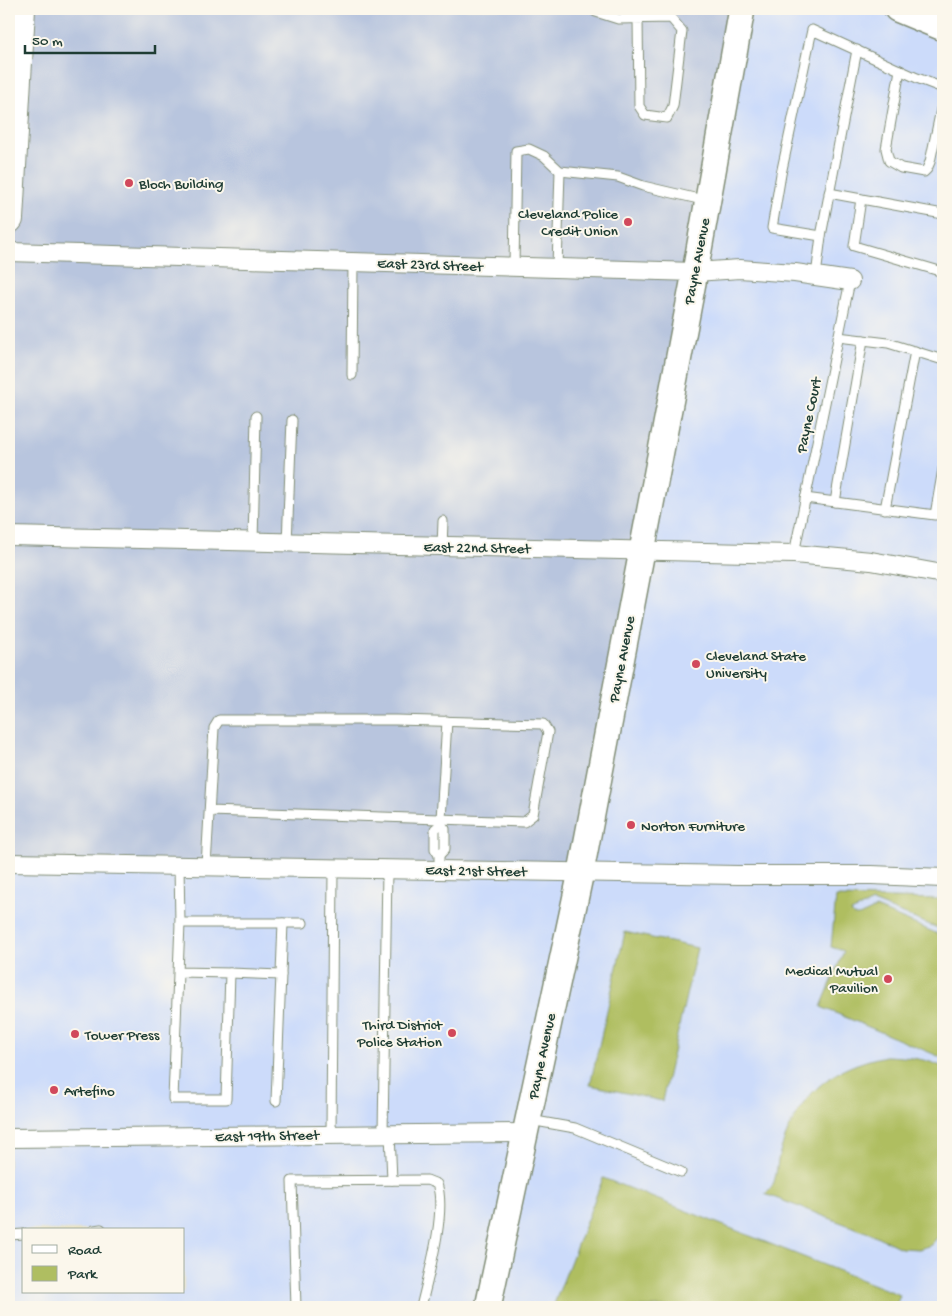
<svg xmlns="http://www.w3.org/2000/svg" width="952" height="1316" viewBox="0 0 952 1316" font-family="'Gochi Hand',sans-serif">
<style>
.built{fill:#ccdbfa;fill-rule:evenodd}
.industrial{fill:#b8c5de}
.green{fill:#afbe61;stroke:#677e4a}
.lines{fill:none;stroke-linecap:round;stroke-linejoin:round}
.lane-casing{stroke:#828e77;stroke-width:11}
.street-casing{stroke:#828e77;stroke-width:20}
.secondary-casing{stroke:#828e77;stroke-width:28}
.primary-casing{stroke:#828e77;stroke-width:30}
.lane{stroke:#fff;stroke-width:9}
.street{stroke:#fff;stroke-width:18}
.secondary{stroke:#fff;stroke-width:25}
.primary{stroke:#fff;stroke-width:28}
.poi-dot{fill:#d1495b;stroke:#fbf7ec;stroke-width:2}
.labels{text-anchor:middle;stroke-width:4;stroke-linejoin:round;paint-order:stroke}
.poi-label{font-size:15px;fill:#1f3d34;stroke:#fbf7ec;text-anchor:start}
.street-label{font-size:15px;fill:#1f3d34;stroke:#fbf7ec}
</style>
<rect width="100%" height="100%" fill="#fbf7ec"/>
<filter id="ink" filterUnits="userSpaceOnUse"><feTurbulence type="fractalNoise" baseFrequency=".02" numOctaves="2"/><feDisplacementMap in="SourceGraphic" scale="10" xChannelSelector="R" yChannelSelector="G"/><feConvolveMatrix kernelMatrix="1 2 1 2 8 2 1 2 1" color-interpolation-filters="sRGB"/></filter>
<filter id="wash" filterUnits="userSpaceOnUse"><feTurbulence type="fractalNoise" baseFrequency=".0096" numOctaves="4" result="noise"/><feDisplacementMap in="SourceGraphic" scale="20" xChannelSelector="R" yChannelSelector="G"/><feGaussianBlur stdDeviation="1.12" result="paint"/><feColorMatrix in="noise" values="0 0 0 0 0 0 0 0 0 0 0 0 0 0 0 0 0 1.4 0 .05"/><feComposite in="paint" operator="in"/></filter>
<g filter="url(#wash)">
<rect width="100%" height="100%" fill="#e5dfba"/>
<path class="built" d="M742 9H943V1307H9V863ZM24 1230H184V1292H24Z"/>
<polygon class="industrial" points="9,9 742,9 581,872 9,863"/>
<g class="green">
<polygon points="836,897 943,899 943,930 873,902 851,912 854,916 859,916 876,908 943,936 943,1058 821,1007 844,951 831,947"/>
<polygon points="625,932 697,948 662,1101 590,1085"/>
<path d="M886 1056C906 1057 925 1058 943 1067V1231L931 1245 919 1249 901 1248 874 1235 765 1194C768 1191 772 1187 774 1182 777 1173 777 1161 780 1152 799 1095 827 1068 886 1056Z"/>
<polygon points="603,1178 900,1295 900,1296 895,1307 553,1307"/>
</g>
</g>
<g filter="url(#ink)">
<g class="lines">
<defs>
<g id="lane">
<polyline points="596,9 596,12 618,19 671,18 682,31 673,106 667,118 645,115 639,106 638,18"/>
<polyline points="932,23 937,9"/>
<polyline points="900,70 886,149 889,161 901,168 924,172 927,169 930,162 943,100"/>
<polyline points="829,193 943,214"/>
<polyline points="861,199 854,246 943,272"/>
<polyline points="821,236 772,228 781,174 812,30 917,78 943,88"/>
<polyline points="514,266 516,151 529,149 544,156 560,171 618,177 643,186 707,201"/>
<polyline points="557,267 560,171"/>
<polyline points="816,276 821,236 857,50"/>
<polyline points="838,337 888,343 943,360"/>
<polyline points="352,375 353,262"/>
<polyline points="805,498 935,515 943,469"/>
<polyline points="835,502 863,340"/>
<polyline points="885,509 915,351"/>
<polyline points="253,542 256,416"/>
<polyline points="287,543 292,420"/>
<polyline points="442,547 443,521"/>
<polyline points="794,554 850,281"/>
<polyline points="439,855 445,849 445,829 441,824 441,819 447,721"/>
<polyline points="439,860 439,855 435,849 435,829 441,824"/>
<polyline points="179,865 180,923 303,923"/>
<polyline points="206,866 214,728 219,720 396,720 543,724 548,732 533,815 524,822 209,811"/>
<polyline points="178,972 230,973 226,1099 173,1099 180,923"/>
<polyline points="230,973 281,975"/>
<polyline points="276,1101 283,923"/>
<polyline points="530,1120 575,1128 681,1172"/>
<polyline points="331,1134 333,868"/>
<polyline points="383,1134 387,869"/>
<polyline points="390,1134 392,1180"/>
<polyline points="94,1230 101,1229"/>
<polyline points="9,1235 24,1234"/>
<path d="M296 1307 292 1181 427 1180 437 1184C447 1212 428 1277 421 1307"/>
</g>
<g id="street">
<polyline points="9,252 695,272 740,269 795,273 850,281"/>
<polyline points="9,536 794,554 871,561 943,574"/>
<polyline points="9,863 738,875 872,875 943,878"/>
<polyline points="9,1138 525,1133"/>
</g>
<g id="secondary">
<polyline points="897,9 943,28"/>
<polyline points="488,1307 581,872 695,272 742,9"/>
</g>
<polyline id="primary" points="9,219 21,9"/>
</defs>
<use href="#lane" class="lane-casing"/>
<use href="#street" class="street-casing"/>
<use href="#secondary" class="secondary-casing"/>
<use href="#primary" class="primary-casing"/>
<use href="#lane" class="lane"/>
<use href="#street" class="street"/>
<use href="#secondary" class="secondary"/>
<use href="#primary" class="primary"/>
</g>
</g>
<g class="poi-dot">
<circle cx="129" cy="183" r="5"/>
<circle cx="628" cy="222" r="5"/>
<circle cx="696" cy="664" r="5"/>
<circle cx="631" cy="825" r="5"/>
<circle cx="888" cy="979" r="5"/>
<circle cx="452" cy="1033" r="5"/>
<circle cx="75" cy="1034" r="5"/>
<circle cx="54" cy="1090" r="5"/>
</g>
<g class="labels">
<g class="poi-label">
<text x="139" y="188">Bloch Building</text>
<text x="618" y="218" text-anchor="end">Cleveland Police<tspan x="618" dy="17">Credit Union</tspan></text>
<text x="706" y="660">Cleveland State<tspan x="706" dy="17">University</tspan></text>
<text x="641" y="830">Norton Furniture</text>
<text x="878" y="975" text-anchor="end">Medical Mutual<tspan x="878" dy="17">Pavilion</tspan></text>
<text x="442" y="1029" text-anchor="end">Third District<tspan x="442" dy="17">Police Station</tspan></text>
<text x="85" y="1039">Tower Press</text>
<text x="64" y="1095">Artefino</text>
</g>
<g class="street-label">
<text transform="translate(696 261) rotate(-79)" y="5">Payne Avenue</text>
<text transform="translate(430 264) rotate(2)" y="5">East 23rd Street</text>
<text transform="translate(808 415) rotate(-78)" y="5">Payne Court</text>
<text transform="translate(477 547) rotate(1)" y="5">East 22nd Street</text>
<text transform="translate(621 659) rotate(-79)" y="5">Payne Avenue</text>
<text transform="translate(476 870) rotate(1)" y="5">East 21st Street</text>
<text transform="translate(541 1056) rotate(-78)" y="5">Payne Avenue</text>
<text transform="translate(267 1135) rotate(-1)" y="5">East 19th Street</text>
</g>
</g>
<rect width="952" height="1316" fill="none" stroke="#fbf7ec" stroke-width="30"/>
<rect x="22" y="1228" width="162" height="65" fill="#fbf7ec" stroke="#a3ada2"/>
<rect x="32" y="1245" width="25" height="8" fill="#ffffff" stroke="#a3ada2"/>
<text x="68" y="1254" font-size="15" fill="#1f3d34">Road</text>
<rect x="32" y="1266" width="25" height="15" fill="#afbe61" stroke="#a3ada2"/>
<text x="68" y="1278" font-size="15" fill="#1f3d34">Park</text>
<path d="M25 45v8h130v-8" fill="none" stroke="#1f3d34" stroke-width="2.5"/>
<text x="32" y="45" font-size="15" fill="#1f3d34" stroke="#fbf7ec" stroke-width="4" paint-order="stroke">50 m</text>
</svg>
